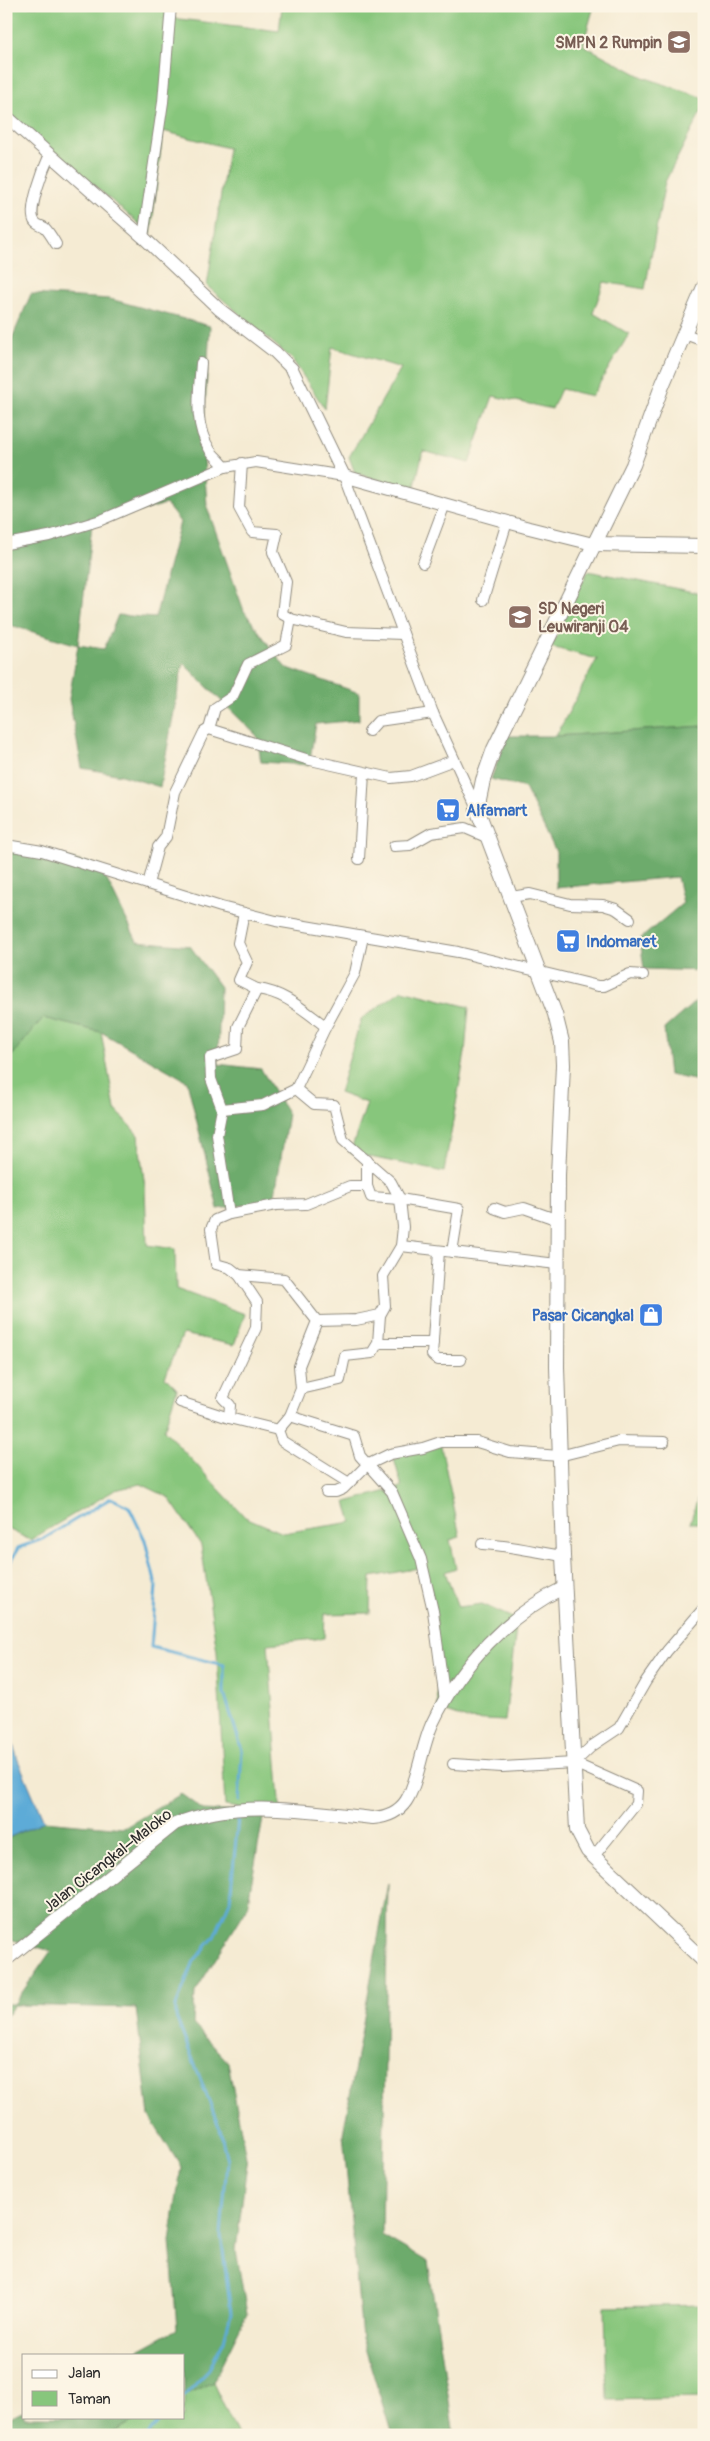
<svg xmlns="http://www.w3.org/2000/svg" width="710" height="2441" viewBox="0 0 710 2441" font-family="Pangolin,sans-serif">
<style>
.green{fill:#87c67c;stroke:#597854}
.forest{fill:#6dab6c;stroke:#4c6b4c;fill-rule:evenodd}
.water{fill:#5dabd7;stroke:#446b81}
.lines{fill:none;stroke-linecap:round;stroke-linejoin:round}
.stream{stroke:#5dabd7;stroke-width:3}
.minor-casing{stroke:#908b7f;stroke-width:12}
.tertiary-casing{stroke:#908b7f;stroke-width:14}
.secondary-casing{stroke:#908b7f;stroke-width:16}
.minor{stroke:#fff;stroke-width:10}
.tertiary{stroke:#fff;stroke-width:12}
.secondary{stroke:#fff;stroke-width:14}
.labels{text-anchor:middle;stroke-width:4;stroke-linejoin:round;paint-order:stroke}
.education-label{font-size:16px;font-weight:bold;fill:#785e54;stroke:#fcf5e5;text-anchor:end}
.shop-label{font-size:16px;font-weight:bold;fill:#366cbe;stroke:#fcf5e5;text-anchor:start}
.street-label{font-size:16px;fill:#2b2b2b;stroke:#fcf5e5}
</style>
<rect width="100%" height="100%" fill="#fcf5e5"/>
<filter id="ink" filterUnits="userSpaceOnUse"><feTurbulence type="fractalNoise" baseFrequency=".02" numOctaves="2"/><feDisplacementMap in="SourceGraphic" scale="10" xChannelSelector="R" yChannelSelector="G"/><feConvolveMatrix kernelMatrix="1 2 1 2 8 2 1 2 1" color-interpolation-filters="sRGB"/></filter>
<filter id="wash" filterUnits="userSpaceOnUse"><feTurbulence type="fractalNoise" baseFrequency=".0096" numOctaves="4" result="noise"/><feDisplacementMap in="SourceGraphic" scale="20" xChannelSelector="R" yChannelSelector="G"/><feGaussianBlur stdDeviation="1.12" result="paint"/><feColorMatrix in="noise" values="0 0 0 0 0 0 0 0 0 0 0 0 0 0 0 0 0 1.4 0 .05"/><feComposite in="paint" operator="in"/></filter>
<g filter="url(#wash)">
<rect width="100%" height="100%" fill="#f5ebd3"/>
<g class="green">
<polygon points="6,6 171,6 171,18 279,31 282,6 594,6 583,45 643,77 704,98 704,106 665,182 645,289 604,282 593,313 629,334 592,396 561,389 552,409 493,396 469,463 423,451 414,490 355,473 349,457 401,368 332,347 325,409 292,359 207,286 228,148 163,131 151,234 6,111"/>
<polygon points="588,571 704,594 704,726 556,736 597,659 551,647"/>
<polygon points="402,990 469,1007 465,1053 444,1172 350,1153 367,1103 339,1093 361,1019"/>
<polygon points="43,1018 101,1032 115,1109 138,1135 145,1187 147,1245 175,1249 176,1289 245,1314 234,1345 183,1334 165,1377 177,1389 164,1430 245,1517 283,1533 352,1522 346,1502 402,1487 394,1459 440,1441 460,1537 450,1540 456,1568 445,1572 458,1607 482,1604 517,1620 505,1721 467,1719 438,1709 436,1610 424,1567 371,1577 370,1613 325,1614 324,1638 268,1644 281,1814 225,1806 217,1652 201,1545 168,1497 141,1484 115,1490 30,1540 6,1528 6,1063"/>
<polygon points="704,1477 704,1523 690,1523"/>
<polygon points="704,2305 704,2398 607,2400 605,2307"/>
<polygon points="213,2382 238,2435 109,2435 140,2417 184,2417 184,2395"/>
</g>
<g class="forest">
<path d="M31 294 110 299 210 326 203 441 207 507 244 611 285 667 359 693V720L316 724 309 765 261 762 257 736 183 663 160 787 121 775 82 768 69 699 78 645 6 624V341L10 343ZM166 504 180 522 155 618 118 615 104 649 78 645 92 525Z"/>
<polygon points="704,726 704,971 644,969 640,939 683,903 677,877 556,888 556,852 525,788 491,779 507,736 556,736"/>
<polygon points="6,843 100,866 137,941 190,946 220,987 218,1064 261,1069 288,1114 274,1201 218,1209 187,1081 101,1032 43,1018 6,1063"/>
<polygon points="704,994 704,1082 669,1075 664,1029"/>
<polygon points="181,1794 203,1810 264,1813 247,1908 195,1992 193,2024 228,2062 247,2163 236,2250 247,2314 213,2382 184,2395 184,2355 129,2355 177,2329 170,2241 181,2167 149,2116 136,2008 14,2005 6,2017 6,2004 14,2004 51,1951 6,1938 6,1839 44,1821 124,1828"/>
<polygon points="388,1883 382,2235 428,2262 454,2435 392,2435 362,2338 343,2134"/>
<polygon points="24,2411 24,2417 140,2417 109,2435 6,2435 6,2420"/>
</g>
<polygon class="water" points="6,1721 18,1760 44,1821 6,1839"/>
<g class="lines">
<g class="stream">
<polyline points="6,1570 18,1548 45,1538 111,1498 129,1507 145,1540 156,1586 151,1647 224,1665 224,1693 242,1750 239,1801"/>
<polyline points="184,2396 208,2371 224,2340 231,2313 221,2235 227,2161 220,2129 176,2017 176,2006 194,1961 214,1937 230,1901 238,1818"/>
<polyline points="148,2435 163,2417"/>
</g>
</g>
</g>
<g filter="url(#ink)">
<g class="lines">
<defs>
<g id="minor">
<path d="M50 154C45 165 26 212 35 222 37 225 42 226 45 228 49 232 53 239 56 244"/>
<polyline points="143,237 163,102 171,6"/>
<polyline points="693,311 704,317"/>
<polyline points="685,334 704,341"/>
<path d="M201 363C199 393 193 423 210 450 214 456 221 461 225 467"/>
<polyline points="6,544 49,536 101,520 225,467 256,462 344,476 433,713 477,809"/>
<polyline points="423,563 445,504"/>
<polyline points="483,600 507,522"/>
<polyline points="291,619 346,632 403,634"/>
<polyline points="209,729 215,708 233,696 248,664 286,645 291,619 282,614 286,582 273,552 277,534 252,532 239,508 242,463"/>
<polyline points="369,731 378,721 433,713"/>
<polyline points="6,845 42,851 221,907 276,921 458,952 598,986 604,986 630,974 643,975"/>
<polyline points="394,846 410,845 431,833 465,828 486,837"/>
<polyline points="359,859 364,773"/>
<polyline points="148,884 158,847 166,837 175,792 204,732 209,729 306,759 391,778 411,776 454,760"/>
<polyline points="511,897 530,894 570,904 603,905 616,909 630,919"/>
<polyline points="244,913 238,943 247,962 239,980 257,989 238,1027 237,1049 210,1058 211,1079 222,1109 217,1135 229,1214 215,1220 211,1229 216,1264 230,1268 239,1275 284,1279 317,1321 299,1366 301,1389 290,1416 354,1436 360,1456 392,1492 421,1559 433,1611 445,1701"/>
<path d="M257 989C284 992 302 1009 324 1025L325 1028 296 1089 314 1104 334 1105 343 1140 391 1182 400 1199 403 1227 401 1246 383 1276 385 1306 380 1315 356 1320 317 1321"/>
<polyline points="325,1028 355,973 363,937"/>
<polyline points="222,1109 263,1105 296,1089"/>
<polyline points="367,1160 367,1186 371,1197 400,1199 459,1209 452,1252"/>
<polyline points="494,1208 505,1212 524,1208 558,1220"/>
<polyline points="229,1214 276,1205 306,1204 350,1186 367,1186"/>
<polyline points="401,1246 557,1264"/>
<polyline points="439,1251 432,1355 438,1360 461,1360"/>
<polyline points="239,1275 257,1302 256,1328 223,1398 230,1405 229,1418 278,1430"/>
<polyline points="378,1343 433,1343"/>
<polyline points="301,1389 340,1380 345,1356 372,1353 378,1343 380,1315"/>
<polyline points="180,1402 229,1418"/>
<polyline points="290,1416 278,1430 282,1441 349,1483"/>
<polyline points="326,1492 336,1492 343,1489 367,1465 390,1454 423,1448 441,1442 477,1442 510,1452 559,1456 619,1441 664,1442"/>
<path d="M482 1544C509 1545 536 1552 563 1556"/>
<polyline points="574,1763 592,1746 619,1728 646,1681 667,1651 704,1608"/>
<polyline points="453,1764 502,1767 574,1763 637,1791 636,1804 594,1856"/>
</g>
<g id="tertiary">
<polyline points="6,116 143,237 219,309 275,352 292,369 344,476 529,528 593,544"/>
<path d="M6 1960 175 1824C239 1798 306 1811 373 1818 386 1817 398 1813 406 1801 418 1783 422 1744 433 1722 460 1665 509 1614 565 1587"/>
</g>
<g id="secondary">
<polyline points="704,287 662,386 633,465 494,749 483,780 477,809 555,1014 562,1042 563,1065 558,1175 557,1367 563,1556 577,1830 588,1851 704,1961"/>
<polyline points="593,544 704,546"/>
</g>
</defs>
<use href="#minor" class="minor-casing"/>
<use href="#tertiary" class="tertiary-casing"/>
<use href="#secondary" class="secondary-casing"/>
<use href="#minor" class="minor"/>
<use href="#tertiary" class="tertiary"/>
<use href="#secondary" class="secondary"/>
</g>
</g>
<defs>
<symbol id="school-square" viewBox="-11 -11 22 22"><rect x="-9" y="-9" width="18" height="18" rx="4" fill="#8d6e63" stroke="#fcf5e5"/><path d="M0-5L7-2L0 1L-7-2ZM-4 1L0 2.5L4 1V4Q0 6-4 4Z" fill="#fff"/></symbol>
<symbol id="supermarket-square" viewBox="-11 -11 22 22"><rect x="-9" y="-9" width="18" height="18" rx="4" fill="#3f7fe0" stroke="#fcf5e5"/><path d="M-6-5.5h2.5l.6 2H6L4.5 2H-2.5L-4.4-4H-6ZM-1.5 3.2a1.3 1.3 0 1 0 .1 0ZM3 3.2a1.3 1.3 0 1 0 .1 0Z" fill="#fff"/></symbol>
<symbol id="shop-square" viewBox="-11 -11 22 22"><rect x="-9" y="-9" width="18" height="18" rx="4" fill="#3f7fe0" stroke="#fcf5e5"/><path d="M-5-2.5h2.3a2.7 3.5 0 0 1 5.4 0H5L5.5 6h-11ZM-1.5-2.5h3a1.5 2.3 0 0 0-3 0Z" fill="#fff"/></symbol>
</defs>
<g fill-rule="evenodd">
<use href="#school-square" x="665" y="28" width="28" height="28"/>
<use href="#school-square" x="506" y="603" width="28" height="28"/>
<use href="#supermarket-square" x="434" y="796" width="28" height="28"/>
<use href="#supermarket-square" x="554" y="927" width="28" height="28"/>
<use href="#shop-square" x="637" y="1301" width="28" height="28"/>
</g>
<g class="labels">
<g class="education-label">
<text x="662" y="48">SMPN 2 Rumpin</text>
<text x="538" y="614" text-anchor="start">SD Negeri<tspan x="538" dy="18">Leuwiranji 04</tspan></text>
</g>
<g class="shop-label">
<text x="466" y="816">Alfamart</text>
<text x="586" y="947">Indomaret</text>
<text x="634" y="1321" text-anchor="end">Pasar Cicangkal</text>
</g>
<g class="street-label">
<text transform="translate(107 1860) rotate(-38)" y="6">Jalan Cicangkal–Maloko</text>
</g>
</g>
<rect width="710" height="2441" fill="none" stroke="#fcf5e5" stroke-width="25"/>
<rect x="22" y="2354" width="162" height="65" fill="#fcf5e5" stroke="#a8a49b"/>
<rect x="32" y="2370" width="25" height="8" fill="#ffffff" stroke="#a8a49b"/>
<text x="68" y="2378" font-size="15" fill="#2b2b2b">Jalan</text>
<rect x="32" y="2391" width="25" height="15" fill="#87c67c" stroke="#a8a49b"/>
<text x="68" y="2404" font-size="15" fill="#2b2b2b">Taman</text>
</svg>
